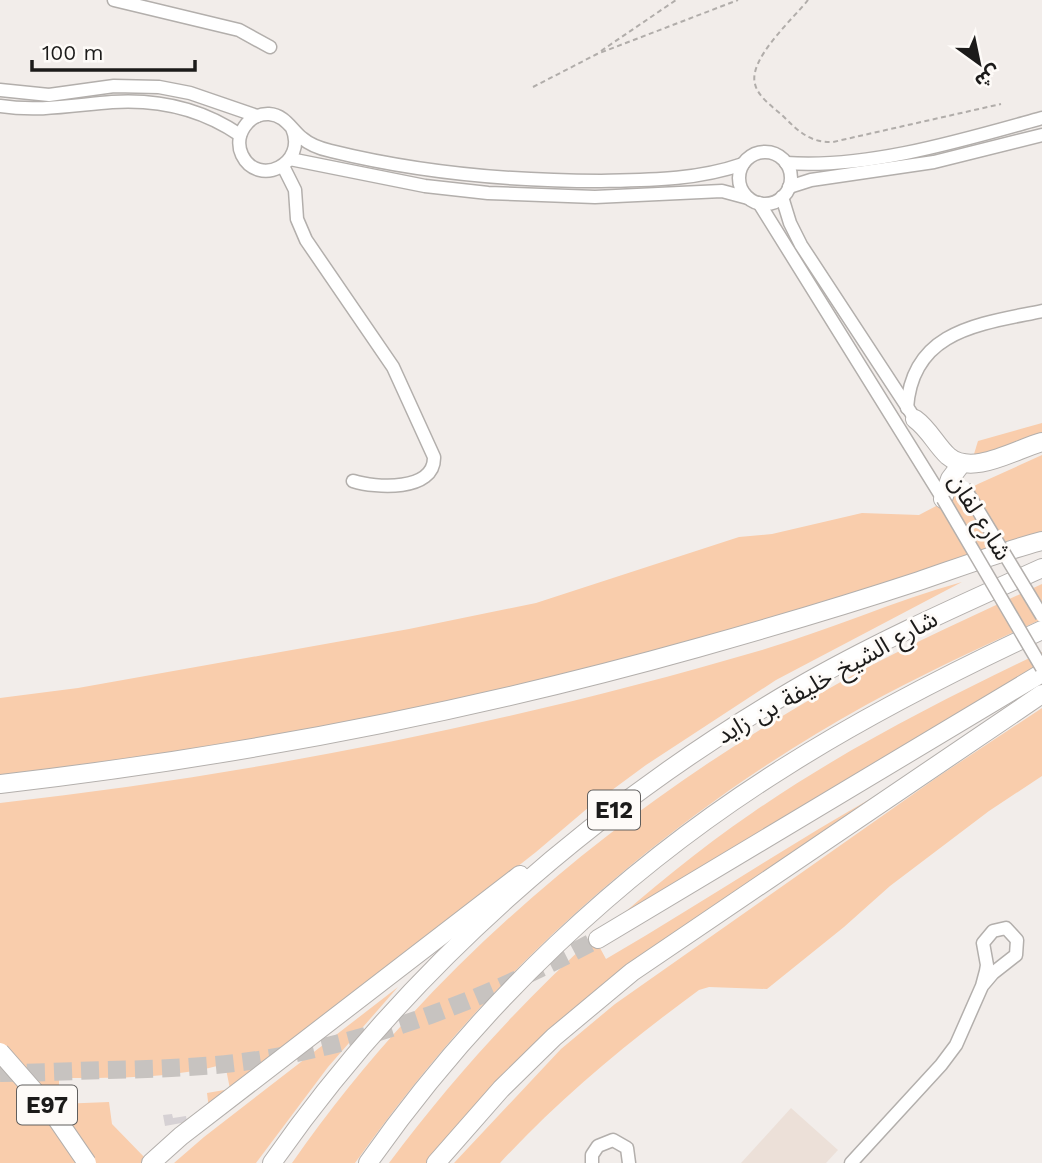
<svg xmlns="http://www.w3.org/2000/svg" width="1042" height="1163" viewBox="0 0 1042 1163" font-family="'Work Sans','Noto Sans Arabic',sans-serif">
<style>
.built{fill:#ece0d8}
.green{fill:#f9cdac}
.building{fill:#d6d1d4}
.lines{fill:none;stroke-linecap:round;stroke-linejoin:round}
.highway-tunnel{stroke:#c7c3c0;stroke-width:18;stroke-dasharray:18 9;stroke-linecap:butt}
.minor-casing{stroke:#b3afac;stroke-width:15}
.highway-casing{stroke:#b3afac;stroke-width:20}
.path{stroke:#b1adaa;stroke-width:2;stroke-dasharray:5 3.5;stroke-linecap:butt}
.minor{stroke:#fff;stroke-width:12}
.highway{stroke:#fff;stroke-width:18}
.minor-bridge-casing{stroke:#b3afac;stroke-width:15;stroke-linecap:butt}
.highway-bridge-casing{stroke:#b3afac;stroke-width:20;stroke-linecap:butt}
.minor-bridge{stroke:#fff;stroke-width:12}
.highway-bridge{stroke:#fff;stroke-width:18}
.labels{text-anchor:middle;stroke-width:6;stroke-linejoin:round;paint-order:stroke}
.shield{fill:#fefbf8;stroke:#605e5d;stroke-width:2}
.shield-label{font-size:23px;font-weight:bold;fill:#1c1b1a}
.street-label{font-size:24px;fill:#1c1b1a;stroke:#fefbf8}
</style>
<rect width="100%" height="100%" fill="#f2edea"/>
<polygon class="built" points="791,1108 838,1150 826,1163 741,1163"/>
<g class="green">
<polygon points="1042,423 1042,433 981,454 974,454 978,441"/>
<polygon points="1042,455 1042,537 924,577 556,678 397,714 228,745 0,777 0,698 78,688 409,629 536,603 739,537 772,534 862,513 919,515 978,484"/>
<path d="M962 582 776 680 646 765 589 807 536 852 209 1109 207 1093 230 1089 225 1064C171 1079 114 1078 59 1078V1104L109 1102 112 1124 147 1160 146 1163H0V803C257 774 513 723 762 650 829 630 894 601 962 582Z"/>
<path d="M1042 584V619C983 646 923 674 866 705 723 784 588 890 477 1011 433 1059 393 1110 355 1163H292C428 967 617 810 823 692 894 651 969 618 1042 584Z"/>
<path d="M1042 652V666L601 933C649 891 699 849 752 813 843 750 942 700 1042 652Z"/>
<path d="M1042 708V776L989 811 890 886 844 927 767 989 709 987 699 990C628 1042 560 1098 500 1163H454L561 1049 615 1004 939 776Z"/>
<path d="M877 795 705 913 437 1150 427 1163H389C450 1081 518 1006 594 937L606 959C697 906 785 847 877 795Z"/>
<polygon points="398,987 328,1067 256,1163 174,1163 204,1137"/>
</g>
<polygon class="building" points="172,1114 173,1118 186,1116 187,1122 165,1126 163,1115"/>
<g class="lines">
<path class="highway-tunnel" d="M0 1073C35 1073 71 1071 106 1070 164 1069 223 1067 281 1056 393 1035 498 993 598 939"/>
<defs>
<g id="minor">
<polyline points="114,0 239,30 270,47"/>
<polyline points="0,90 49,95 114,86 159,87 190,93 257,116"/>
<path d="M0 106C39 112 74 105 112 102 158 99 202 109 240 135"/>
<path d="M292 128C308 164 258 188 242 155 233 136 248 113 269 114 285 115 291 129 302 138 310 145 322 149 331 151 420 173 510 181 601 181 650 180 697 180 743 164"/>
<circle cx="765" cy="178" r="26"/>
<polyline points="290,159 425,186 488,193 595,197 722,191 748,198"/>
<path d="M786 163C868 169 963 140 1042 118"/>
<path d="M283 166 295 190 297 219 306 240 393 367 434 457C435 492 375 488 353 481"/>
<polyline points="789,187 811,180 934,162 1042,135"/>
<polyline points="782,197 790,223 801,245 919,425"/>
<polyline points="759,203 943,499"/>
<path d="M907 408C912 330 980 324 1042 311"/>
<polyline points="592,1163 592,1155 598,1146 613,1140 627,1148 629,1163"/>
<polyline points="851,1163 941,1065 956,1045 982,986 986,971 987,965 983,943 993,931 1006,928 1017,940 1016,955 993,973 982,986"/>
</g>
<g id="highway">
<path d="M915 419C929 429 936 445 948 456 972 477 1016 449 1042 442"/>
<polyline points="943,499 950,479 962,463"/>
<path d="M0 784C235 757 469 712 697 648 772 627 846 605 919 581 960 567 1000 552 1042 541"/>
<polyline points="598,939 1042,673"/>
<polyline points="151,1163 181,1136 520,875"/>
<path d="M272 1163C407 969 592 808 795 689 874 643 958 606 1042 568"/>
<path d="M368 1163C478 1006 622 869 785 767 867 715 954 671 1042 630"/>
<polyline points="436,1163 501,1089 554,1037 632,972 1042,694"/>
</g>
</defs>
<use href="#minor" class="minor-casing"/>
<use href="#highway" class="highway-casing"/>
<g class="path">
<path d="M808 0C793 19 748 59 755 84 758 97 773 107 783 116 798 131 810 143 833 142L1001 104"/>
<polyline points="601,51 676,0"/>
<polyline points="533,87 597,54 738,0"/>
</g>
<use href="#minor" class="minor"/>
<use href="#highway" class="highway"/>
<defs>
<g id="minor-bridge">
<polyline points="964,487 1042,616"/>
<polyline points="943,499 1042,668"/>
</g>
<polyline id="highway-bridge" points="0,1052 50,1109 87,1163"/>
</defs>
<use href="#minor-bridge" class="minor-bridge-casing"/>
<use href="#highway-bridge" class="highway-bridge-casing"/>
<use href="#minor-bridge" class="minor-bridge"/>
<use href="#highway-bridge" class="highway-bridge"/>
</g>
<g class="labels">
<g class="shield">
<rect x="588" y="790.5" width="52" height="39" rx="5"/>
<rect x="17" y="1085.5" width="60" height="39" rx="5"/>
</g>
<g class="shield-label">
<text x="614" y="818">E12</text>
<text x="47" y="1113">E97</text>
</g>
<g class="street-label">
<text transform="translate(980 517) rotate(58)" y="8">شارع لفان</text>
<text transform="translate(827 677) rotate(-29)" y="8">شارع الشيخ خليفة بن زايد</text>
</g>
</g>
<g transform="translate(979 63) rotate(147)" stroke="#fefbf8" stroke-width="5" paint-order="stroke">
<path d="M0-5L12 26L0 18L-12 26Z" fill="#1c1b1a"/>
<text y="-10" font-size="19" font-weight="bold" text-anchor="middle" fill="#1c1b1a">ش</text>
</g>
<path d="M32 60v10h163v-10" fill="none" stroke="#1c1b1a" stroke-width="3.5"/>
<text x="42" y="60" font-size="21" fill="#1c1b1a" stroke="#fefbf8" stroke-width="5" paint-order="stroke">100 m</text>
</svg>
